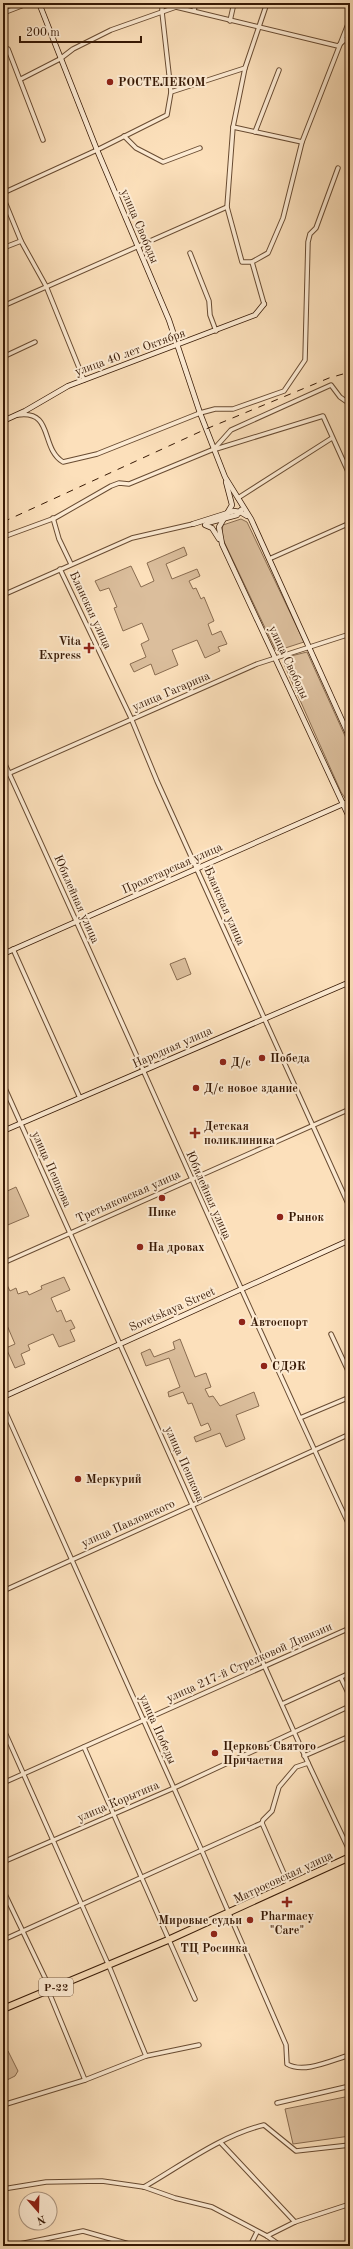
<svg xmlns="http://www.w3.org/2000/svg" width="353" height="2249" viewBox="0 0 353 2249" font-family="'Old Standard TT',serif">
<style>
.green{fill:#dbbe9c;stroke:#896c50}
.lines{fill:none;stroke-linecap:round;stroke-linejoin:round}
.street-casing{stroke:#684b32;stroke-width:5.5}
.secondary-casing{stroke:#371905;stroke-width:6}
.highway-casing{stroke:#371905;stroke-width:8}
.street{stroke:#fdebd3;stroke-width:3.5}
.secondary{stroke:#fdebd3;stroke-width:4.5}
.highway{stroke:#fce0bb;stroke-width:6}
.rail{stroke:#371905;stroke-width:1;stroke-dasharray:7 7;stroke-linecap:butt}
.poi-dot{fill:#8f2418;stroke:#fdebd3;stroke-width:1.5}
.labels{text-anchor:middle;stroke-width:4;stroke-linejoin:round;paint-order:stroke}
.shield{fill:#fdebd3;stroke:#725843;stroke-width:1}
.shield-label{font-size:11px;font-weight:bold;fill:#371905}
.poi-label{font-size:12px;font-weight:bold;fill:#371905;stroke:#fdebd3;text-anchor:start}
.street-label{font-size:12px;fill:#371905;stroke:#fdebd3}
</style>
<rect width="100%" height="100%" fill="#fce0bb"/>
<filter id="stains"><feTurbulence type="fractalNoise" baseFrequency=".005" numOctaves="4"/><feColorMatrix values="0 0 0 0 .2 0 0 0 0 .09 0 0 0 0 .02 0 0 0 .5 -.17"/></filter>
<radialGradient id="worn" r=".72"><stop offset=".6" stop-color="#630" stop-opacity="0"/><stop offset="1" stop-color="#630" stop-opacity=".3"/></radialGradient>
<g class="green">
<polygon points="241,519 247,522 304,642 276,651 221,535 223,525"/>
<polygon points="184,547 187,555 166,564 172,579 197,569 200,576 189,581 193,589 196,588 201,599 204,597 214,621 208,624 212,635 221,631 227,644 218,647 220,651 205,658 197,640 172,650 178,665 155,675 151,664 134,672 130,664 146,657 141,644 149,640 142,623 123,631 114,608 117,607 109,588 100,591 95,581 131,566 141,587 154,581 147,563"/>
<polygon points="307,652 350,747 349,797 345,798 341,792 283,662 291,656"/>
<polygon points="185,958 191,974 177,980 170,964"/>
<polygon points="16,1187 29,1216 3,1227 3,1193"/>
<polygon points="64,1277 70,1290 51,1298 57,1312 61,1310 66,1322 71,1320 75,1328 70,1330 75,1341 59,1347 53,1334 28,1345 30,1350 21,1354 25,1364 15,1368 6,1348 15,1344 3,1316 3,1286 7,1285 10,1291 16,1288 18,1294 27,1291 29,1295 42,1289 41,1286"/>
<polygon points="180,1339 195,1377 206,1373 211,1387 205,1389 209,1397 213,1396 220,1406 254,1392 259,1406 236,1415 245,1439 226,1447 220,1433 196,1442 194,1437 211,1430 208,1423 201,1426 192,1403 188,1404 183,1392 169,1397 168,1392 180,1387 169,1358 146,1366 141,1353 150,1349 154,1357 175,1349 173,1342"/>
<polygon points="8,2051 18,2071 15,2076 7,2080 3,2076 3,2052"/>
<polygon points="350,2096 350,2136 293,2144 285,2109"/>
</g>
<g class="lines">
<defs>
<g id="street">
<polyline points="162,3 162,12 171,92"/>
<polyline points="194,10 196,3"/>
<polyline points="3,13 29,3"/>
<polyline points="230,21 234,3"/>
<polyline points="8,49 43,140"/>
<polyline points="21,79 60,59 73,49 111,30 176,7 338,46 350,35"/>
<polyline points="233,127 302,142"/>
<polyline points="255,132 279,70"/>
<polyline points="124,136 136,148 163,162 200,148"/>
<polyline points="3,193 97,150 167,115 171,92 245,68"/>
<polyline points="3,197 21,241 46,286 84,380"/>
<polyline points="3,248 21,241"/>
<polyline points="190,253 209,301 210,315 216,331"/>
<polyline points="252,262 268,253 283,218 302,142 350,19"/>
<polyline points="264,304 252,262 242,262 227,207 233,127 245,68 267,3"/>
<polyline points="3,306 227,207"/>
<polyline points="3,357 35,342"/>
<path d="M18 415C54 410 40 448 63 462L97 454 200 413 215 409H233L284 391 305 360 308 242 310 234 316 228 338 168"/>
<polyline points="216,449 323,416 350,476"/>
<polyline points="238,498 332,438"/>
<polyline points="53,518 59,539 71,564"/>
<polyline points="3,537 55,518 111,486 119,483 129,484 214,449 231,430 331,385 340,397 350,404"/>
<polyline points="269,559 350,523"/>
<polyline points="60,569 131,718 157,781 350,1208"/>
<polyline points="3,595 132,538 193,524"/>
<path d="M3 760C120 1015 232 1273 350 1527"/>
<polyline points="3,776 257,664 350,634"/>
<polyline points="13,949 80,1098"/>
<polyline points="3,1084 308,1763 350,1852"/>
<polyline points="3,1263 350,1109"/>
<polyline points="331,1334 350,1375"/>
<path d="M3 1406 202 1851 286 2045 287 2064C304 2074 332 2060 350 2055"/>
<polyline points="300,1418 350,1397"/>
<polyline points="3,1591 350,1434"/>
<polyline points="341,1678 350,1697"/>
<polyline points="282,1704 350,1673"/>
<polyline points="3,1728 109,1966 146,2056"/>
<polyline points="84,1747 195,1999"/>
<polyline points="304,1756 350,1736"/>
<polyline points="3,1783 350,1628"/>
<polyline points="262,1823 263,1820 272,1811 279,1787 296,1767 308,1763"/>
<polyline points="3,1862 174,1788 350,1706"/>
<polyline points="3,1890 47,1982 48,1990 85,2080"/>
<polyline points="3,1940 262,1823 289,1885"/>
<polyline points="277,2103 350,2086"/>
<polyline points="3,2105 85,2080 146,2056 199,2045"/>
<polyline points="221,2143 295,2222"/>
<path d="M144 2187C182 2165 222 2135 264 2125L296 2151 350 2145"/>
<polyline points="3,2189 46,2182 102,2181 144,2187 175,2198 212,2207 267,2236 281,2246"/>
<polyline points="267,2236 295,2222 350,2204"/>
<polyline points="10,2246 83,2231 136,2246"/>
<polyline points="250,2246 257,2232"/>
</g>
<g id="secondary">
<polyline points="39,3 97,150 169,320 200,413 225,477 251,519 350,738"/>
<polyline points="3,421 25,411 68,386 255,315 264,304"/>
<polyline points="226,482 232,505 219,527 222,544 350,819"/>
<polyline points="207,523 237,515 241,510"/>
<polyline points="193,524 234,511 240,512 247,516"/>
<polyline points="205,525 212,528 219,539"/>
<polyline points="3,954 350,801"/>
<polyline points="3,1131 350,982"/>
<polyline points="3,1397 350,1240"/>
</g>
<polyline id="highway" points="3,2009 168,1940 350,1857"/>
</defs>
<use href="#street" class="street-casing"/>
<use href="#secondary" class="secondary-casing"/>
<use href="#highway" class="highway-casing"/>
<use href="#street" class="street"/>
<use href="#secondary" class="secondary"/>
<use href="#highway" class="highway"/>
<polyline class="rail" points="3,522 206,429 329,378 350,372"/>
</g>
<g class="poi-dot">
<circle cx="110" cy="82" r="4"/>
<path d="M87 642h4v4h4v4h-4v4h-4v-4h-4v-4h4z"/>
<circle cx="262" cy="1058" r="4"/>
<circle cx="223" cy="1062" r="4"/>
<circle cx="196" cy="1088" r="4"/>
<path d="M193 1127h4v4h4v4h-4v4h-4v-4h-4v-4h4z"/>
<circle cx="162" cy="1198" r="4"/>
<circle cx="280" cy="1217" r="4"/>
<circle cx="140" cy="1247" r="4"/>
<circle cx="242" cy="1322" r="4"/>
<circle cx="264" cy="1366" r="4"/>
<circle cx="78" cy="1479" r="4"/>
<circle cx="215" cy="1753" r="4"/>
<path d="M285 1896h4v4h4v4h-4v4h-4v-4h-4v-4h4z"/>
<circle cx="250" cy="1920" r="4"/>
<circle cx="214" cy="1934" r="4"/>
</g>
<g class="labels">
<rect class="shield" x="39" y="1978" width="34" height="18" rx="3"/>
<g class="shield-label">
<text x="56" y="1991">Р-22</text>
</g>
<g class="poi-label">
<text x="118" y="86">РОСТЕЛЕКОМ</text>
<text x="81" y="645" text-anchor="end">Vita<tspan x="81" dy="14">Express</tspan></text>
<text x="270" y="1062">Победа</text>
<text x="231" y="1066">Д/с</text>
<text x="204" y="1092">Д/с новое здание</text>
<text x="204" y="1130">Детская<tspan x="204" dy="14">поликлиника</tspan></text>
<text x="162" y="1216" text-anchor="middle">Пике</text>
<text x="288" y="1221">Рынок</text>
<text x="148" y="1251">На дровах</text>
<text x="250" y="1326">Автоспорт</text>
<text x="272" y="1370">СДЭК</text>
<text x="86" y="1483">Меркурий</text>
<text x="223" y="1750">Церковь Святого<tspan x="223" dy="14">Причастия</tspan></text>
<text x="287" y="1920" text-anchor="middle">Pharmacy<tspan x="287" dy="14">"Care"</tspan></text>
<text x="242" y="1924" text-anchor="end">Мировые судьи</text>
<text x="214" y="1952" text-anchor="middle">ТЦ Росинка</text>
</g>
<g class="street-label">
<text transform="translate(140 226) rotate(67)" y="4">улица Свободы</text>
<text transform="translate(130 352) rotate(-20)" y="4">улица 40 лет Октября</text>
<text transform="translate(91 610) rotate(65)" y="4">Бланская улица</text>
<text transform="translate(289 662) rotate(65)" y="4">улица Свободы</text>
<text transform="translate(171 691) rotate(-23)" y="4">улица Гагарина</text>
<text transform="translate(172 868) rotate(-24)" y="4">Пролетарская улица</text>
<text transform="translate(77 899) rotate(66)" y="4">Юбилейная улица</text>
<text transform="translate(225 906) rotate(66)" y="4">Бланская улица</text>
<text transform="translate(172 1047) rotate(-24)" y="4">Народная улица</text>
<text transform="translate(52 1169) rotate(66)" y="4">улица Пешкова</text>
<text transform="translate(209 1195) rotate(66)" y="4">Юбилейная улица</text>
<text transform="translate(128 1196) rotate(-24)" y="4">Третьяковская улица</text>
<text transform="translate(172 1309) rotate(-24)" y="4">Sovetskaya Street</text>
<text transform="translate(185 1464) rotate(66)" y="4">улица Пешкова</text>
<text transform="translate(128 1523) rotate(-24)" y="4">улица Павловского</text>
<text transform="translate(249 1662) rotate(-24)" y="4">улица 217-й Стрелковой Дивизии</text>
<text transform="translate(158 1729) rotate(66)" y="4">улица Победы</text>
<text transform="translate(118 1801) rotate(-23)" y="4">улица Корытина</text>
<text transform="translate(283 1877) rotate(-25)" y="4">Матросовская улица</text>
</g>
</g>
<rect width="353" height="2249" fill="none" stroke="#fce0bb" stroke-width="16"/>
<rect x="4" y="4" width="345" height="2241" fill="none" stroke="#371905" stroke-width="2"/>
<rect x="8" y="8" width="337" height="2233" fill="none" stroke="#371905"/>
<g transform="translate(38 2211) rotate(160)"><circle r="19" fill="#fdebd3" stroke="#ae9781"/>
<path d="M0-3L7 15L0 10L-7 15Z" fill="#8f2418"/>
<text y="-6" font-size="11" font-weight="bold" text-anchor="middle" fill="#371905">N</text>
</g>
<path d="M20 36v6h121v-6" fill="none" stroke="#371905" stroke-width="2"/>
<text x="26" y="36" font-size="12" fill="#371905" stroke="#fdebd3" stroke-width="3" paint-order="stroke">200 m</text>
<rect width="100%" height="100%" filter="url(#stains)"/>
<rect width="100%" height="100%" fill="url(#worn)"/>
</svg>
